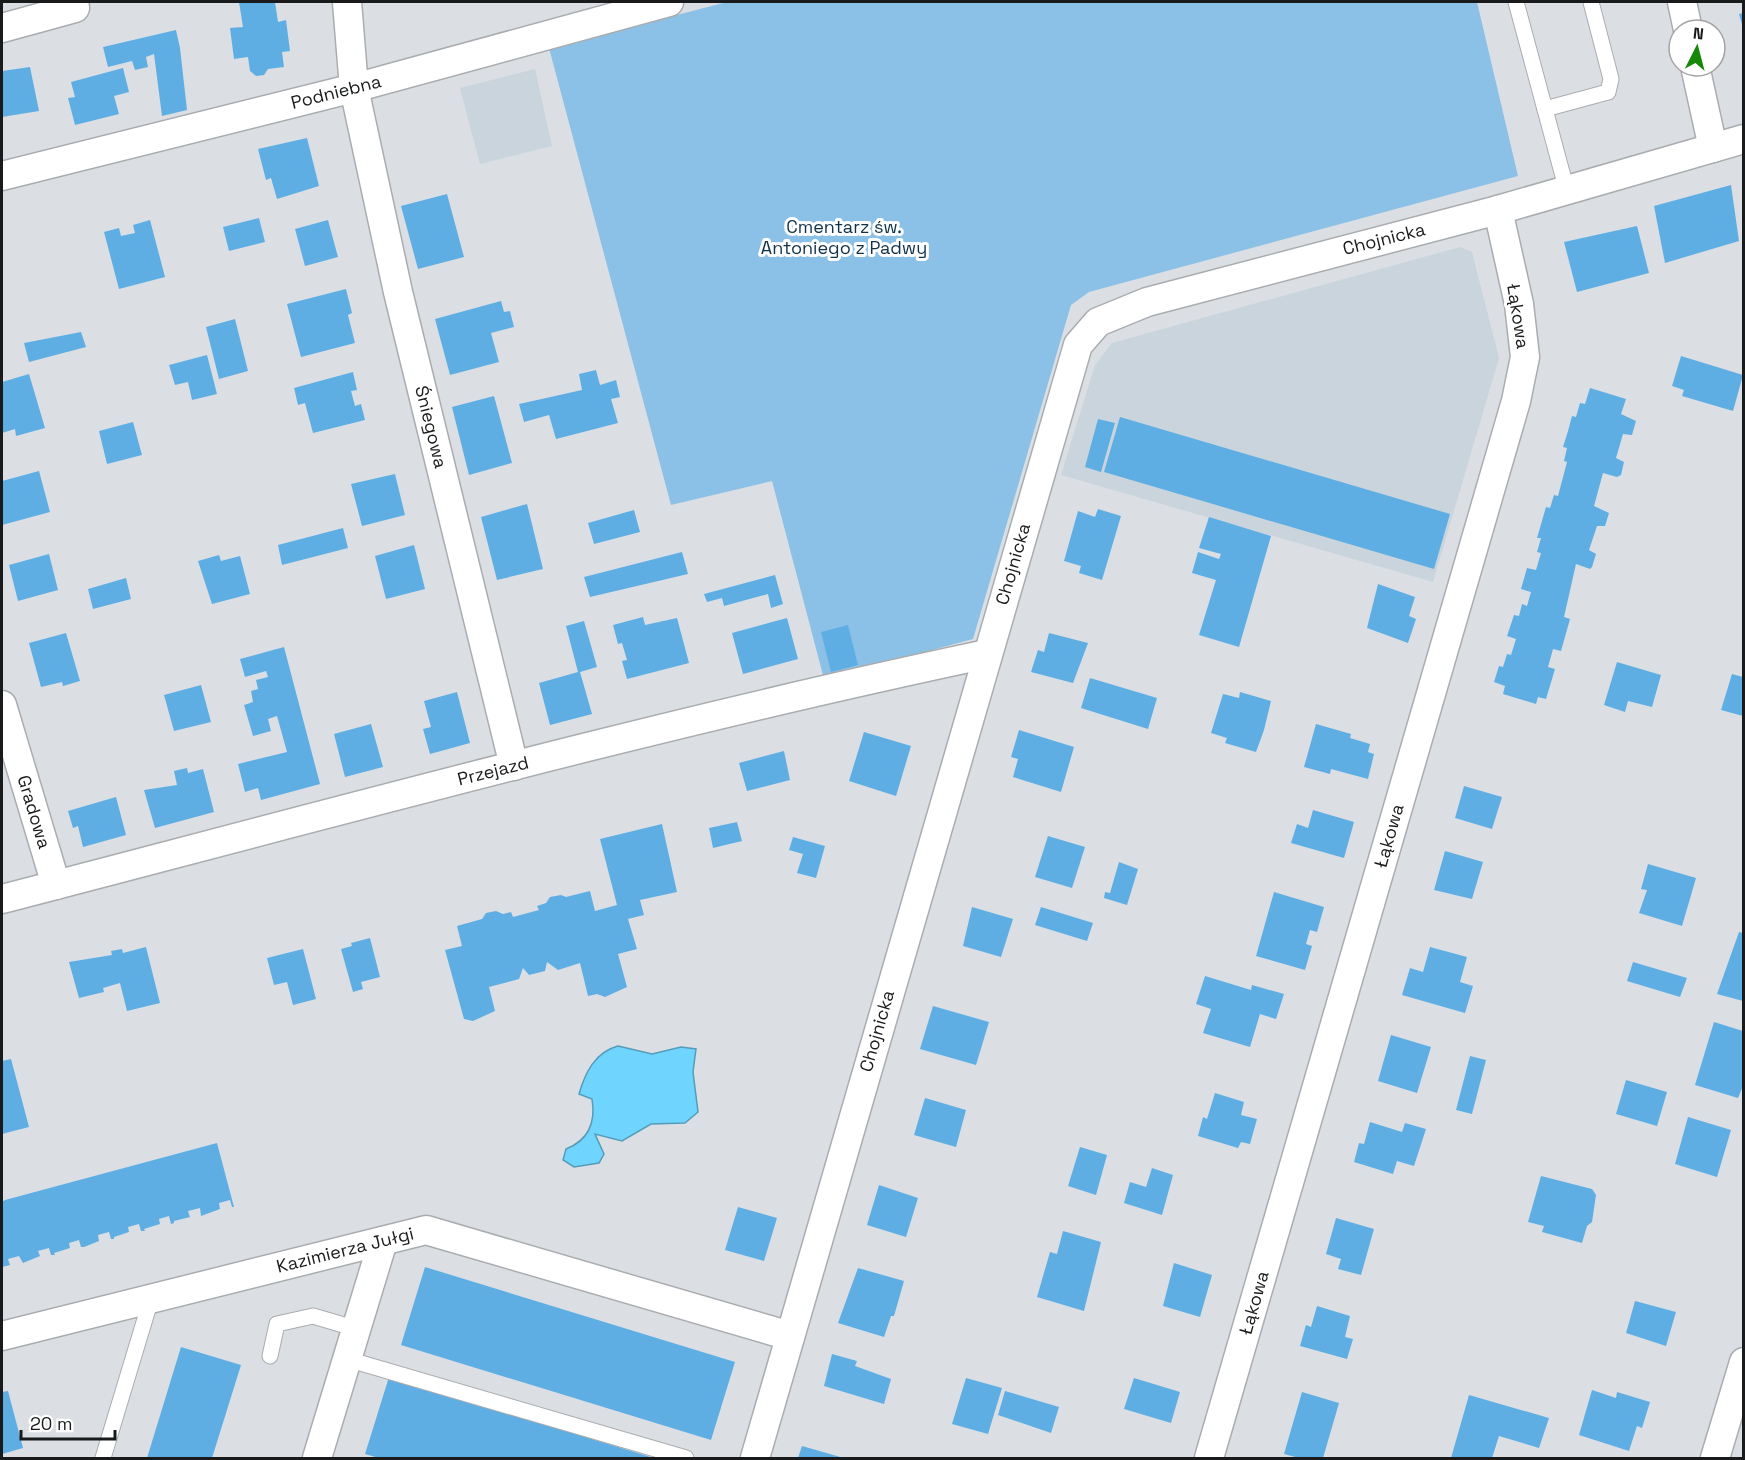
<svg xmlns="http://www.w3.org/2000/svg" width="1745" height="1460" viewBox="0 0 1745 1460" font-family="'Space Grotesk',sans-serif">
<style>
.built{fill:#c9d4dc}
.green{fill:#8cc1e7}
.water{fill:#6fd4fe;stroke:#559cba;stroke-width:1.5}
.building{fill:#5eaee4}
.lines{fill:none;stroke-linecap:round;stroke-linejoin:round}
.service-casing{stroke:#a9adb0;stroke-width:17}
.minor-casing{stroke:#a9adb0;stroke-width:31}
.service{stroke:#fff;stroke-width:15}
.minor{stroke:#fff;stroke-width:28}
.labels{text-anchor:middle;stroke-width:6;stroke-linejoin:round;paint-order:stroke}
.street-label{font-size:18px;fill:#191a1b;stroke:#fff}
.park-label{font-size:18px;fill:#10334a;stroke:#fff}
</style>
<rect width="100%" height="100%" fill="#dbdfe3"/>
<g class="built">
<polygon points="535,69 552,146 480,164 460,88"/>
<polygon points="1460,247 1472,252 1499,358 1433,582 1061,475 1095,365 1112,343"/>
</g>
<polygon class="green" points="727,2 1477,2 1518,176 1089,292 1071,305 973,639 824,679 772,481 671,505 549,48"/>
<path class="water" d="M618 1046 652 1054 681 1047 696 1049 693 1072 698 1112 685 1123 651 1124 622 1141 595 1134 604 1154 599 1163 574 1167 563 1160 566 1149C589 1140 596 1123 592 1099L579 1094C585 1073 595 1052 618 1046Z"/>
<g class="building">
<polygon points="239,2 275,2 278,22 286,20 290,51 282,52 284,67 268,69 264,75 256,76 250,71 248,57 234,59 230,28 243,27"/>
<polygon points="1743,13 1743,28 1739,14"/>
<polygon points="176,30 180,48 187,110 162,116 154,54 146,57 148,67 135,70 132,61 108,67 103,47"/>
<polygon points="30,67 39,111 2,117 2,71"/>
<polygon points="123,68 129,92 114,96 119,114 75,125 68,98 75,97 71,82"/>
<polygon points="307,138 319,186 277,199 271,178 266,180 258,149"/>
<polygon points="1731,185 1739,241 1665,263 1654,206"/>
<polygon points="447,194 464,257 418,269 401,206"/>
<polygon points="259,218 265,242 229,251 223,227"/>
<polygon points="150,220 165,277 119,289 104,232 119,228 121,236 135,233 133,225"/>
<polygon points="328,220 338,257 305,266 295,229"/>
<polygon points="1637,226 1649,273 1577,292 1564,242"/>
<polygon points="346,289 352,313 348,315 355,343 301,357 287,304"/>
<polygon points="501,301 504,312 510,311 514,327 491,333 499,362 450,375 435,319"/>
<polygon points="235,319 248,371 219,379 206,327"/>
<polygon points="81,332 86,347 29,362 24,343"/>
<polygon points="207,355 217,394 192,400 188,382 175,385 169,365"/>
<polygon points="1681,356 1743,375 1733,411 1682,396 1684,390 1672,386"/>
<polygon points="596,370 600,385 616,380 620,397 611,399 618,423 556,439 549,415 524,422 519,404 582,390 579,374"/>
<polygon points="353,372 357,390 351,391 355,406 361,404 365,420 313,433 305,403 298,405 294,388"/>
<polygon points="29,374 45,428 16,436 15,429 2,433 2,382"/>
<polygon points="1590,388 1626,399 1621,414 1636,421 1632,435 1623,434 1616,458 1624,462 1621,475 1617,477 1603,473 1594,506 1609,513 1605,526 1597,526 1589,550 1596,554 1592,567 1590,569 1576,564 1564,617 1570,619 1561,651 1553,649 1548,667 1555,669 1546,699 1538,697 1536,704 1503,694 1505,686 1494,682 1499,666 1503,667 1507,654 1511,655 1516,639 1507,636 1514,615 1519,616 1522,604 1527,606 1531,592 1521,589 1527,568 1536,570 1541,553 1537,552 1541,538 1537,538 1546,507 1550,508 1554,495 1558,496 1567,462 1564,461 1567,448 1563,447 1568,431 1572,416 1576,417 1580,403 1585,404"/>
<polygon points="494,396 512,463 469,475 452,407"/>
<polygon points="1120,417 1450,514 1434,569 1104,472"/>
<polygon points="1098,419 1115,423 1101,472 1085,467"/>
<polygon points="133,422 142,455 107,464 99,431"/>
<polygon points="39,471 50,512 2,525 2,481"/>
<polygon points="395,474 405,515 362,526 351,484"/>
<polygon points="527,504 543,569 497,580 481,517"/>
<polygon points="1098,509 1121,516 1102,580 1079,573 1081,566 1064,561 1078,511 1095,517"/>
<polygon points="634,510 640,532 594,544 588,523"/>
<polygon points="1209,517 1271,536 1239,647 1199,635 1216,580 1192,573 1198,552 1219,559 1221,554 1199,548"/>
<polygon points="343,528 348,548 282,565 278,545"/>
<polygon points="414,545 425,589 386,599 375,556"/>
<polygon points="682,552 688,574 590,597 584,577"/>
<polygon points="49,554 58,590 18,601 9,565"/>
<polygon points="219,555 221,561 240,556 250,594 212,604 198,561"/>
<polygon points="775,575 783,604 771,608 768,594 724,606 722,598 707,602 704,594"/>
<polygon points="126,578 131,599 93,609 88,589"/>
<polygon points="1378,584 1415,597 1409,616 1416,619 1408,643 1367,628"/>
<polygon points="643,617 645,625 677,618 689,663 627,679 622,661 627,660 622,643 618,644 613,625"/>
<polygon points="787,618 798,659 743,674 732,633"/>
<polygon points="584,621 597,667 580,672 592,714 550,725 539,683 578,672 566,626"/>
<polygon points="848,625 858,665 831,672 821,632"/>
<polygon points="66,633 80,681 63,686 62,682 41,687 29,643"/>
<polygon points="1049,633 1088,643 1073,683 1031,672 1038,650 1044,652"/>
<polygon points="284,647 320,784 261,800 258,788 245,792 238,764 287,752 277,716 268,719 271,731 253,736 244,705 253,702 251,691 258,689 256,680 268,677 266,671 245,677 240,659"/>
<polygon points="1617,662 1661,675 1652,707 1628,701 1625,712 1604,705"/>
<polygon points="1732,674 1743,677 1743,716 1721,710"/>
<polygon points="1090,678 1157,698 1148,729 1081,708"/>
<polygon points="201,685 211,722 174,731 164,695"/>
<polygon points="457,692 470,743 430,754 423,729 431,727 424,701"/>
<polygon points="1240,692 1271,701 1264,730 1256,752 1225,743 1227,738 1211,733 1223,694 1239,698"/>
<polygon points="371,724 383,767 345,777 334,734"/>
<polygon points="1316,724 1351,734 1350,738 1370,744 1368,752 1374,754 1368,779 1331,769 1330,774 1304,767"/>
<polygon points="1019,730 1074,747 1061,792 1013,777 1018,759 1011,757"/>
<polygon points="864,732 911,746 896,796 849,781"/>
<polygon points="784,751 790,780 747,791 739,763"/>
<polygon points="187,768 188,773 203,769 214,812 155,828 144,790 177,785 174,771"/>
<polygon points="1464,786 1502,797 1492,829 1455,818"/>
<polygon points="116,797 126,835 83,847 78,826 73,828 68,811"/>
<polygon points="1313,810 1354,822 1344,858 1291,843 1297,824 1308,828"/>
<polygon points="737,822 742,841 713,848 709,828"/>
<polygon points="662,824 677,892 640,900 644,915 628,919 637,949 618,954 627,987 605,997 597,994 588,996 580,963 558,970 547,962 545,971 529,975 523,968 519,979 489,987 495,1011 473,1021 464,1019 445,950 462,946 457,926 482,919 486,913 496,911 503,914 511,912 513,917 539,910 537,906 546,903 550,897 561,895 566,897 590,891 595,911 617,905 600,839"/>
<polygon points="1048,836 1085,847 1072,888 1035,877"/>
<polygon points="793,837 825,846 816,878 797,873 803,854 789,850"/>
<polygon points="1445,851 1483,862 1472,899 1434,890"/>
<polygon points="1119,862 1138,869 1127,905 1104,898 1105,892 1110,893"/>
<polygon points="1648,864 1696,878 1682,926 1639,913 1647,890 1641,889"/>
<polygon points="1274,892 1324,907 1317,932 1310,930 1306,944 1312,946 1305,970 1256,956"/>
<polygon points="972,907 1013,919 1001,957 963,946"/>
<polygon points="1041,907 1093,923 1087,941 1035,925"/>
<polygon points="1739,932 1743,933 1743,1001 1717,994"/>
<polygon points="370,938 380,977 361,982 363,989 353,992 341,949 352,946 351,943"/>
<polygon points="146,947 160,1003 127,1011 120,983 103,988 104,992 79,998 69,962 112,955 111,951 122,949 123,953"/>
<polygon points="1430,947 1467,957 1460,982 1473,986 1465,1013 1402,995 1410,968 1423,972"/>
<polygon points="303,949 316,999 293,1005 287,982 274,985 267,958"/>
<polygon points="1633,962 1687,978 1680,997 1627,981"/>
<polygon points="1205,976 1251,990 1252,985 1284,994 1276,1019 1260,1014 1250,1047 1203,1033 1211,1009 1196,1004"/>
<polygon points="933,1006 989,1022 976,1065 920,1049"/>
<polygon points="1714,1022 1743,1031 1743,1086 1738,1098 1695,1085"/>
<polygon points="1391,1035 1431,1047 1417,1093 1378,1081"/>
<polygon points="1470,1056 1486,1060 1472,1114 1456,1110"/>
<polygon points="11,1059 29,1127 2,1134 2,1061"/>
<polygon points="1626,1080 1667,1092 1657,1126 1616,1114"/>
<polygon points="1215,1093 1244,1102 1241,1115 1257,1119 1250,1144 1241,1142 1238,1148 1198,1136 1203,1117 1207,1119"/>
<polygon points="925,1098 966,1110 956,1147 914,1135"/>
<polygon points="1688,1117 1731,1130 1717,1177 1675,1164"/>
<polygon points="1370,1122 1402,1132 1405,1123 1426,1129 1414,1166 1397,1161 1393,1174 1354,1162 1359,1143 1364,1144"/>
<polygon points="217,1143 234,1207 232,1207 230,1200 219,1203 220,1209 201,1216 200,1208 188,1211 190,1217 174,1221 174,1223 171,1224 169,1216 159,1219 160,1224 144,1229 145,1231 141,1231 139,1224 128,1227 129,1232 114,1237 114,1239 111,1239 109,1232 98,1235 99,1241 84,1247 81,1247 79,1240 69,1243 70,1248 54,1253 55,1255 51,1255 49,1248 38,1251 40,1256 23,1263 19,1256 8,1259 10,1265 2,1267 2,1202 5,1200"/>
<polygon points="1080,1147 1107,1155 1096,1195 1068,1186"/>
<polygon points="1152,1168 1173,1175 1162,1215 1124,1203 1130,1182 1146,1187"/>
<polygon points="1541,1176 1592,1189 1596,1195 1592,1222 1587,1226 1582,1243 1542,1232 1544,1226 1528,1222"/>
<polygon points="879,1185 918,1198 906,1237 867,1225"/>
<polygon points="738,1207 777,1218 764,1261 725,1250"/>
<polygon points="1336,1218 1374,1229 1361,1275 1338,1269 1341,1259 1326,1254"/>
<polygon points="1063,1231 1101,1242 1084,1311 1037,1297 1050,1252 1057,1254"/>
<polygon points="1174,1263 1212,1275 1200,1317 1163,1306"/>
<polygon points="425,1267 735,1362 711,1440 401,1345"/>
<polygon points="858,1268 904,1281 894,1316 891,1316 884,1337 838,1323"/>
<polygon points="1635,1301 1676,1312 1666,1346 1626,1333"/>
<polygon points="1317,1306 1350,1316 1345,1337 1353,1339 1347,1359 1300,1346 1306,1325 1311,1327"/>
<polygon points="181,1347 241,1365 212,1458 147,1458"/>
<polygon points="832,1354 857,1361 855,1366 891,1379 884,1404 824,1386"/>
<polygon points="389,1377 654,1458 379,1458 365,1454"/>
<polygon points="966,1378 1002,1388 988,1434 952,1424"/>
<polygon points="1134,1378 1180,1392 1171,1423 1124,1409"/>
<polygon points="1592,1390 1616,1398 1617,1392 1650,1402 1642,1428 1637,1426 1629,1451 1579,1435"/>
<polygon points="8,1391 23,1448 2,1454 2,1392"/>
<polygon points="1005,1391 1059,1407 1051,1433 998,1415"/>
<polygon points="1302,1392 1339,1403 1323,1458 1299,1458 1284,1454"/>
<polygon points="1469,1395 1549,1418 1539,1448 1499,1436 1492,1458 1451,1458"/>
<polygon points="802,1446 844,1458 798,1458"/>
</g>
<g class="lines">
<defs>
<g id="service">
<polyline points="1516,2 1567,191"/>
<polyline points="1545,109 1608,92 1611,79 1591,2"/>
<polyline points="270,1356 277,1324 313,1316 357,1329"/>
<polyline points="347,1359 686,1458"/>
<polyline points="103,1458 151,1299"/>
</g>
<g id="minor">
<polyline points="347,2 354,88 398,292 514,766"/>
<polyline points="1682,2 1688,30"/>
<polyline points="2,28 75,8 74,2"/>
<polyline points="1695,66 1713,148"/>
<polyline points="2,176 354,88 669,2"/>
<polyline points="2,705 56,885"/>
<path d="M2 899C329 814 656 724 987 654"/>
<polyline points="2,1336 426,1230 790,1336"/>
<polyline points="317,1458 383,1241"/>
<polyline points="755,1458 1078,345 1098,322 1147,302 1498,210 1744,139"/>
<polyline points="1209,1458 1516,401 1525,357 1519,304 1498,210"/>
<polyline points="1715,1458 1744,1362"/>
</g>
</defs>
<use href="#service" class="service-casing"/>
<use href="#minor" class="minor-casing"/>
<use href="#service" class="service"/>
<use href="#minor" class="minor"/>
</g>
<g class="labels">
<g class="street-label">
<text transform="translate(336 92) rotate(-14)" y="6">Podniebna</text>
<text transform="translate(1384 239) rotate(-14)" y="6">Chojnicka</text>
<text transform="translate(1518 316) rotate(81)" y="6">Łąkowa</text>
<text transform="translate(431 427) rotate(76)" y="6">Śniegowa</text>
<text transform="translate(1013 564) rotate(-74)" y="6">Chojnicka</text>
<text transform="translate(493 771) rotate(-14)" y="6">Przejazd</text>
<text transform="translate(34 812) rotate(73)" y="6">Gradowa</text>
<text transform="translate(1389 836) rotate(-74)" y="6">Łąkowa</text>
<text transform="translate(877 1031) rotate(-74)" y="6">Chojnicka</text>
<text transform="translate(345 1250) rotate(-14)" y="6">Kazimierza Jułgi</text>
<text transform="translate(1254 1303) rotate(-74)" y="6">Łąkowa</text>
</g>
<g class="park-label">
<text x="844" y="233">Cmentarz św.<tspan x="844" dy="21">Antoniego z Padwy</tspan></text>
</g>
</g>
<rect width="1745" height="1460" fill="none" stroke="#191a1b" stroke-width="6"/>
<g transform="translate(1697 48) rotate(6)"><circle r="28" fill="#ffffff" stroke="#a3a3a4" stroke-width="1.5"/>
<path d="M0-4.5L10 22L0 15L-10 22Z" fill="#168807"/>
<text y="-9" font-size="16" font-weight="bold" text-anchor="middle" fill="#191a1b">N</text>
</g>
<path d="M21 1430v9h94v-9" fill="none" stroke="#191a1b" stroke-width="3"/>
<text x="30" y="1430" font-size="18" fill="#191a1b" stroke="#ffffff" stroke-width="4.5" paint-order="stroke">20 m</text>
</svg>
